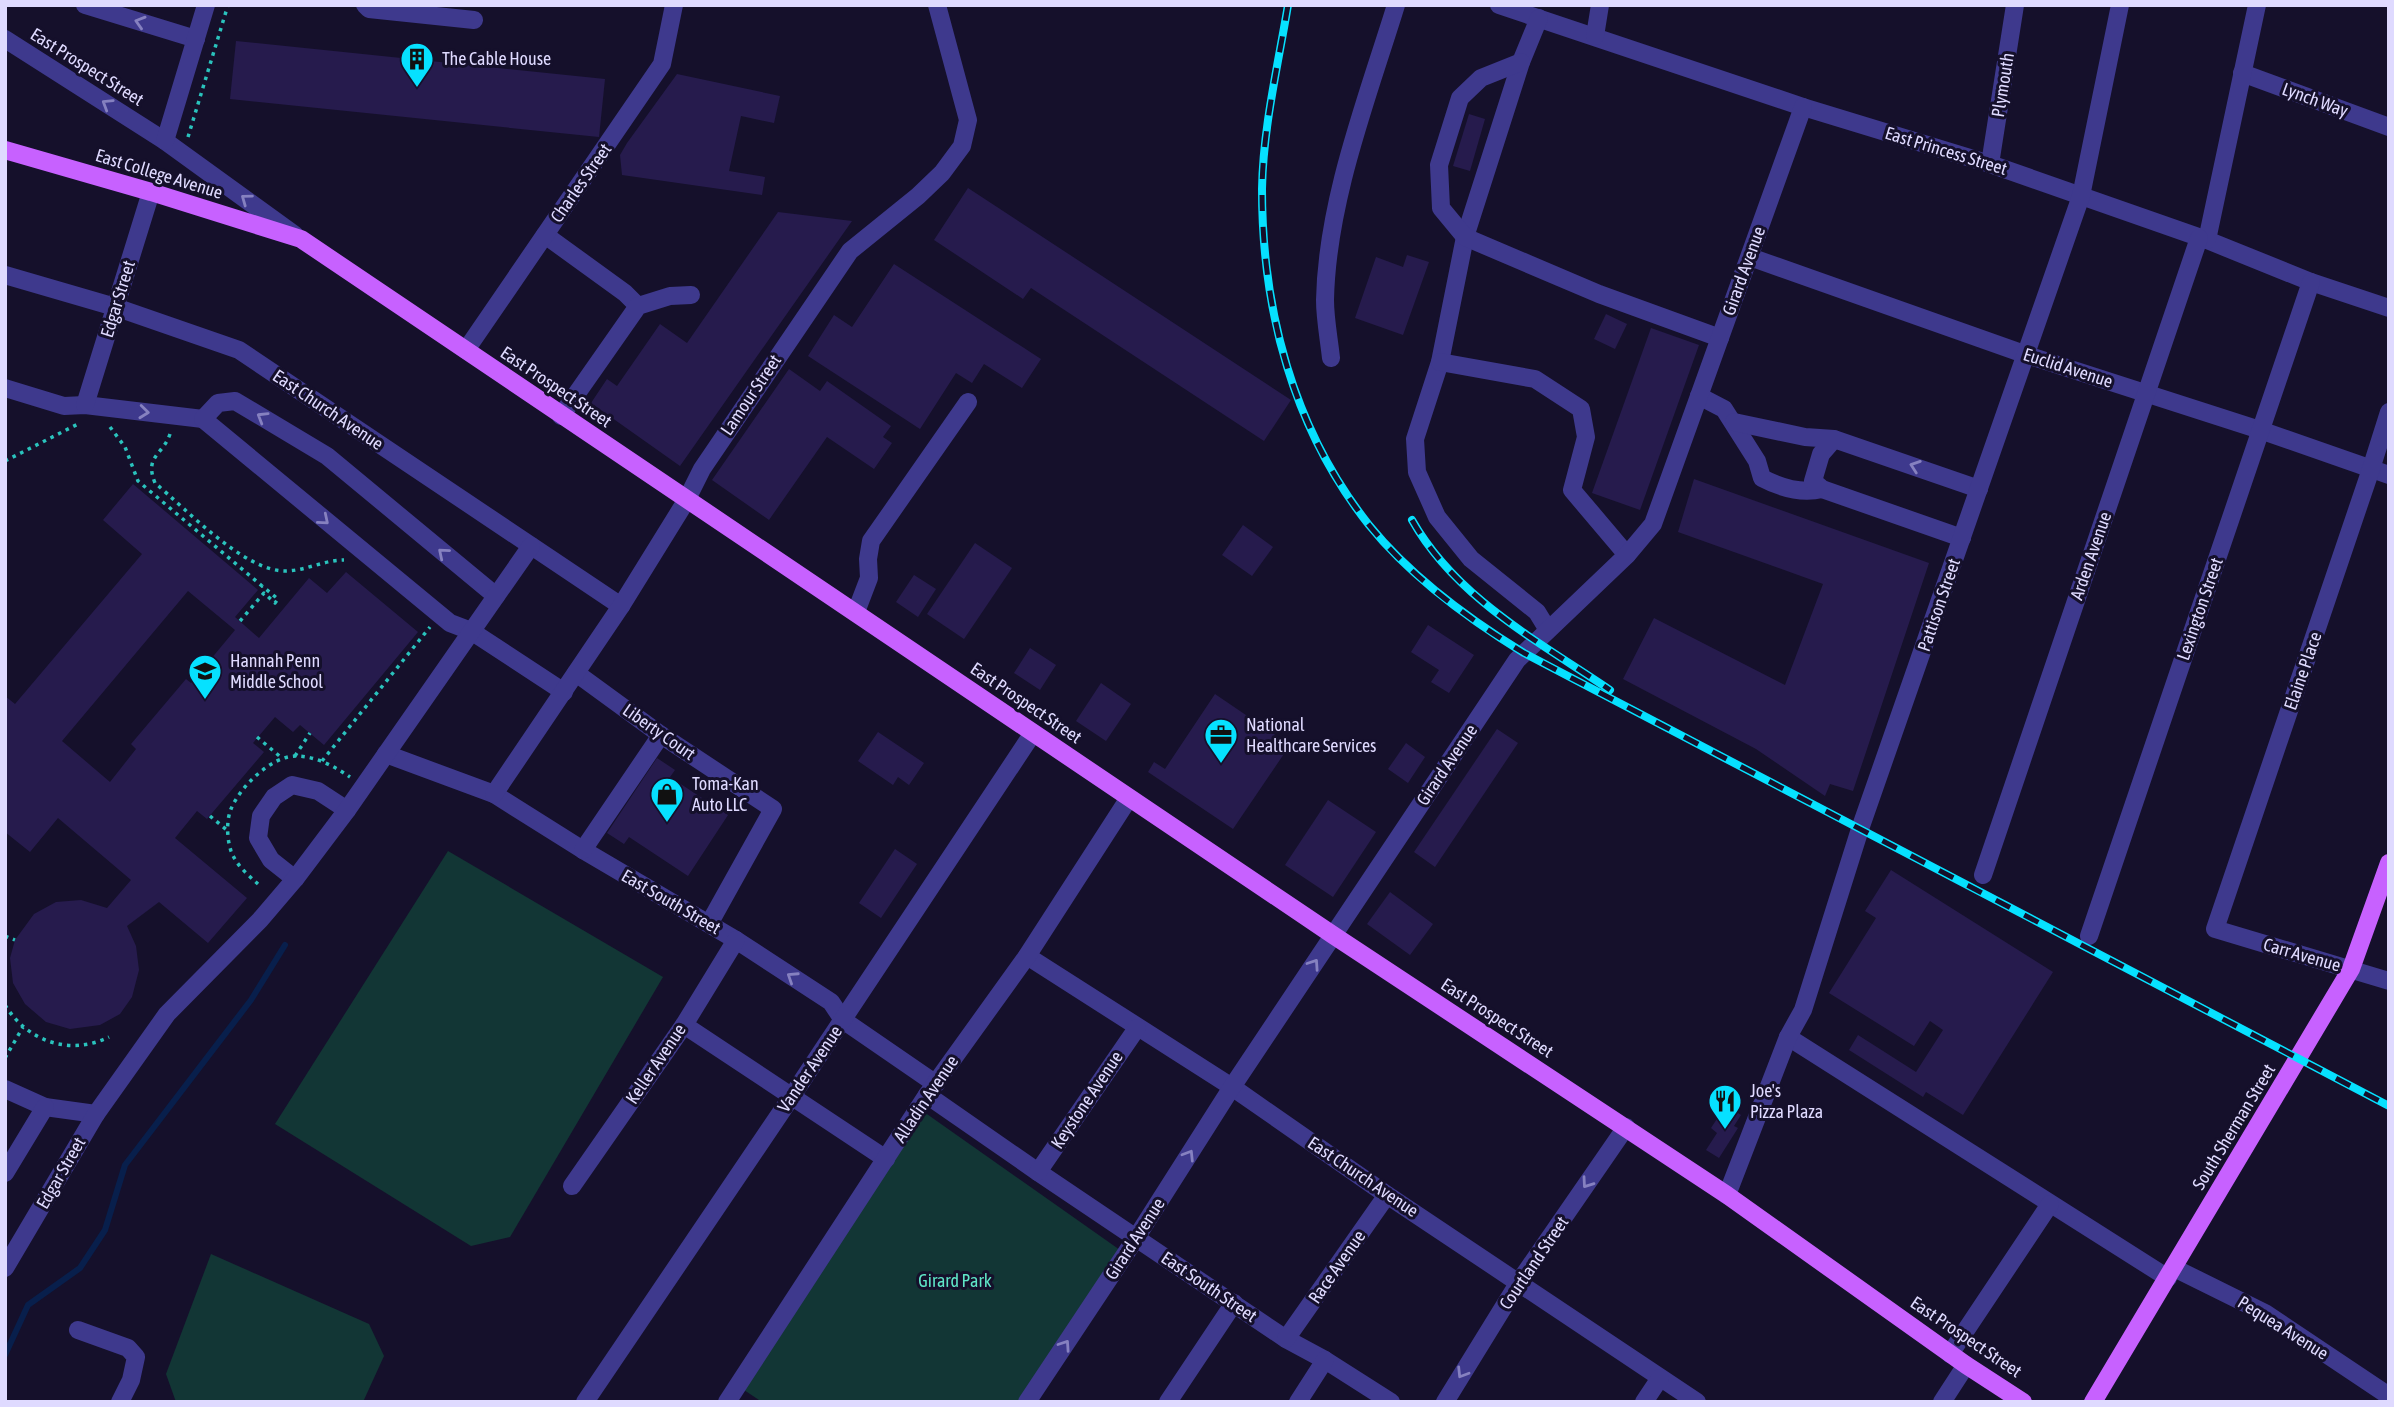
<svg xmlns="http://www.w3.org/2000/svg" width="2394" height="1407" viewBox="0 0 2394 1407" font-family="'Asap Condensed',sans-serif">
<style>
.green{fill:#123635}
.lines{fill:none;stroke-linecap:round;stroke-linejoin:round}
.stream{stroke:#081f4c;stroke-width:6}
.building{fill:#261b4d;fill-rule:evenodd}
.path{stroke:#2ac3bd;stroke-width:3.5;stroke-dasharray:3.5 5;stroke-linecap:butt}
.minor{stroke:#3e398d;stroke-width:18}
.major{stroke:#c761ff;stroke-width:18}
.rail-casing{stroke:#06e1ff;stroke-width:8}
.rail{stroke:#15102b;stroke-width:5;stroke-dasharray:16;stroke-linecap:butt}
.oneway{stroke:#8681c0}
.labels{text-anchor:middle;stroke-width:6;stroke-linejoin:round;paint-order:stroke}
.poi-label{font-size:18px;fill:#dfdaff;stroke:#15102b;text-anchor:start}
.street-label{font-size:18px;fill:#dfdaff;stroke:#15102b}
.park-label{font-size:18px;fill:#5fe6c7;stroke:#15102b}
</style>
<rect width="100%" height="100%" fill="#15102b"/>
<g class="green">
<polygon points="448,851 663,977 510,1237 471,1246 275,1124"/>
<polygon points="924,1112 1120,1250 1019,1402 762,1402 741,1388"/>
<polygon points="211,1254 369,1324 384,1356 363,1402 176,1402 166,1374"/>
</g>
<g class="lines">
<polyline class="stream" points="5,1355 28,1305 80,1268 105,1230 125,1165 251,1000 285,945"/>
</g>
<g class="building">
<polygon points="236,41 605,79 599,137 230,99"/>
<polygon points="677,74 780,96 774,123 741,116 729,171 765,177 762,195 622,175 620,155 627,143"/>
<polygon points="1469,114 1485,119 1470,171 1453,166"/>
<polygon points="968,188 1291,400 1264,441 1031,288 1023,299 934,240"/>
<polygon points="778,212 852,221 680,466 591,403 607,379 617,386 660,324 687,343"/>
<polygon points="1407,255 1429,262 1403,335 1355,318 1376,257 1403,267"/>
<polygon points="894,264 1041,359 1022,388 984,364 972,383 956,373 920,429 808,356 834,315 852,327"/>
<polygon points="1606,314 1627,324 1615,349 1594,339"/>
<polygon points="1651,328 1699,345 1640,510 1592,493"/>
<polygon points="789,369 820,391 827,381 891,426 883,437 892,443 874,469 827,437 769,520 712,480"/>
<polygon points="1694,479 1929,563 1853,791 1830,784 1825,796 1756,749 1623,679 1654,618 1785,685 1823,584 1678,532"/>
<path d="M133 484 258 590 235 617 259 638 309 578 327 593 346 572 418 632 324 745 300 725 293 732 275 717 253 743 264 752 207 819 197 811 175 838 247 898 208 943 159 902 127 926 136 946 139 970 132 997 120 1014 100 1025 70 1029 46 1022 25 1004 13 983 10 958 15 940 34 914 56 902 81 900 107 908 131 880 58 818 30 852 5 832V696L15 704 142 554 103 520ZM188 591 235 630 191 683 186 679 131 744 136 749 110 782 62 741Z"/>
<polygon points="1243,525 1273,547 1252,576 1222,555"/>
<polygon points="975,543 1012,568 964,639 927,614"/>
<polygon points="914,575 936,589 918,617 896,602"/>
<polygon points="1428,625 1474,655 1449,693 1431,682 1439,670 1411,652"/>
<polygon points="1030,648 1056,665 1040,690 1014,673"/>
<polygon points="1101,683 1131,704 1106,741 1076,721"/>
<polygon points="1215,694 1290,745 1233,829 1148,772 1154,762 1165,769"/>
<polygon points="1497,729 1518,743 1435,867 1414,852"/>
<polygon points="878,732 924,763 909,785 898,777 893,785 858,761"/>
<polygon points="1406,743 1425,757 1408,783 1388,769"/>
<polygon points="657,758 675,770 670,777 728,815 688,876 629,837 624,844 607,833"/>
<polygon points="1328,800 1376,832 1333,897 1285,865"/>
<polygon points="895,849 917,864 881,918 859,903"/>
<polygon points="1891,870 2053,972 1963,1115 1926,1092 1923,1097 1849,1050 1858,1035 1916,1072 1943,1030 1930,1021 1914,1046 1829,993 1876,918 1865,911"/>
<polygon points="1390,892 1433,924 1410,955 1367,924"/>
<polygon points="1726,1105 1741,1115 1734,1126 1738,1128 1719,1158 1706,1150 1717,1133 1711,1128"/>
</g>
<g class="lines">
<g class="path">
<polyline points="188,137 228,5"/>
<polyline points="110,427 125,447 138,481 262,586 265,584"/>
<path d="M170 434C163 455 144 456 155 483 186 509 244 571 285 571 305 571 324 560 344 560"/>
<polyline points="5,461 78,424"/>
<polyline points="240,621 264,593 275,603 278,599 262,586"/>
<polyline points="257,737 283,759"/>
<polyline points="295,756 310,733"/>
<polyline points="322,761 430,627"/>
<polyline points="210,816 228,831"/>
<path d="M258 884C248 875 236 865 231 851 227 839 226 821 231 809 240 787 271 756 296 756 315 756 334 766 350 777"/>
<polyline points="5,936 15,940"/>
<path d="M5 1005C28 1042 70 1056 109 1037"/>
<polyline points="5,1058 23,1027"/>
</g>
<g class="minor">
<polyline points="85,5 196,39"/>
<polyline points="365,5 369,9 474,20"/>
<polyline points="1499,5 1803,107 1990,164 2207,240 2311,282 2389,308"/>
<polyline points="1539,18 1521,62 1465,237 1440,362 1415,439 1417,472 1437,517 1471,559 1537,612 1548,630"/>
<polyline points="1595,36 1600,5"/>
<polyline points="5,39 165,141 295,235"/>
<polyline points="1521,62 1481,78 1460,98 1439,165 1441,208 1465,237 1599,294 1720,338"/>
<polyline points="2242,73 2389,127"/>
<polyline points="165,141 206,5"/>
<polyline points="1990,164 2015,5"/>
<polyline points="545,235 625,293 638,306"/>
<polyline points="2207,240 2257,5"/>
<polyline points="1750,257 2027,355 2260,430 2389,475"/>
<polyline points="5,275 115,307 239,350 621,606"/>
<polyline points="466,350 662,64 674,5"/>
<path d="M1331 358C1329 339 1325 319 1325 300 1327 201 1367 99 1396 5"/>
<polyline points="1440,362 1535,379 1581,409 1586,437 1572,490 1627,555"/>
<polyline points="5,388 64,406 85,405 203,419"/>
<path d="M1699 396 1724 409 1757 461 1762 478C1781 488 1801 494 1822 489"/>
<polyline points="85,405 151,192"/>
<polyline points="2389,412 2371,469 2215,929 2389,981"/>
<polyline points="561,416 638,306 670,296 691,295"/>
<polyline points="1734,422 1805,437 1834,439"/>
<polyline points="1962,538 1822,489 1813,481 1821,454 1834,439 1979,489"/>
<polyline points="496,596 327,456 235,401 218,403 203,419 450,623 471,631 564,692"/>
<polyline points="856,612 869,578 868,559 871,541 968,402"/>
<polyline points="576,673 661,735 773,809 709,924"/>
<polyline points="386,754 494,794 583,850 736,940 831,1002 843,1020 936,1084"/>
<polyline points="494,794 621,606 686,501 702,469 850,251 918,196 942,173 962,146 968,120 937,5"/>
<polyline points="583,850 661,735"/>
<polyline points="1983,875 2199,238"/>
<polyline points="295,879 271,860 258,838 261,816 274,797 292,785 318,791 347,810"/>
<polyline points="2089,936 2311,282"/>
<polyline points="1027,956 1232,1087 1387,1195 1697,1402"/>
<polyline points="684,1025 886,1159"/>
<polyline points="1788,1037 2168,1278"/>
<polyline points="5,1089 45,1107 96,1114"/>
<polyline points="927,1095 1038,1172 1286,1339 1325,1360 1391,1402"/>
<polyline points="1038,1172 1137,1028"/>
<polyline points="5,1173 45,1107"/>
<polyline points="572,1186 684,1025 736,940"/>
<polyline points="1727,1195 1788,1037 1803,1010 1860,829 2081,196 2120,5"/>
<polyline points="5,1268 96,1114 167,1014 260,920 295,879 347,810 531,546"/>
<polyline points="2174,1268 2265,1313 2389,1396"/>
<polyline points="78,1330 128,1348 136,1357 131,1380 120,1402"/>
<polyline points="1286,1339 1387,1195"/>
<polyline points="1950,1354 2050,1204"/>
<polyline points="585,1402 792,1096 1033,733"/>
<polyline points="727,1402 927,1095 1027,956 1129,798"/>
<polyline points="1027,1402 1136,1238 1232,1087 1517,660 1627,555 1653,524 1803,107"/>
<polyline points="1168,1402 1234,1303"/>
<polyline points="1298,1402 1325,1360"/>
<polyline points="1445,1402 1519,1282 1626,1127"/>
<polyline points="1644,1402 1660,1378"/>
<polyline points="1942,1402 1966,1365"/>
</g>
<g class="major">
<polyline points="5,150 151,192 301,239 1333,935 1727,1195 1966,1365 2023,1402"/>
<polyline points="2093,1402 2351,969 2389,863"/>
</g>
<defs>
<g id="rail">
<path d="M1288 5C1278 65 1263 128 1262 189 1262 310 1293 429 1369 525 1411 577 1467 618 1524 653L2389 1106"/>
<path d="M1412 520C1456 598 1538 641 1610 690"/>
</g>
</defs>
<use href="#rail" class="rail-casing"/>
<use href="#rail" class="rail"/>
</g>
<defs><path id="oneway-chevron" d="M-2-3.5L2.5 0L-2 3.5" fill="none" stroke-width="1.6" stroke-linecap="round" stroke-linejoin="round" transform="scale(1.75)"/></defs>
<g class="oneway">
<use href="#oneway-chevron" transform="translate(140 22) rotate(-163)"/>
<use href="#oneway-chevron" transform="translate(107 104) rotate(-148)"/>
<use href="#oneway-chevron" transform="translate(246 199) rotate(-144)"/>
<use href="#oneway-chevron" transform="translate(144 412) rotate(6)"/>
<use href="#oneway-chevron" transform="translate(262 417) rotate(-149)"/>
<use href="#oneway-chevron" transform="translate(1915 466) rotate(-161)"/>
<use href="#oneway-chevron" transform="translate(324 520) rotate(40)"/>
<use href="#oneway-chevron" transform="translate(443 553) rotate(-140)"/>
<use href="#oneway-chevron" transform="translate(1314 964) rotate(-56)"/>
<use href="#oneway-chevron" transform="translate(792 977) rotate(-147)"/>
<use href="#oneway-chevron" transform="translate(1189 1155) rotate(-58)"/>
<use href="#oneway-chevron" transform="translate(1587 1183) rotate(125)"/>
<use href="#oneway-chevron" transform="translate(1065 1345) rotate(-56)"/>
<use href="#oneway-chevron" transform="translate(1462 1373) rotate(122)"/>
</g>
<defs>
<symbol id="building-pin" viewBox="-11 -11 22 30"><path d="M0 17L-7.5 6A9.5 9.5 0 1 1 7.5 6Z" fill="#06e1ff" stroke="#15102b"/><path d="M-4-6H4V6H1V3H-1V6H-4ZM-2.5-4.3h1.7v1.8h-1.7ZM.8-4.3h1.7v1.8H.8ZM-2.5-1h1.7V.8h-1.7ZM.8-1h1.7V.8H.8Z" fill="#111"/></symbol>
<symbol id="school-pin" viewBox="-11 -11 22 30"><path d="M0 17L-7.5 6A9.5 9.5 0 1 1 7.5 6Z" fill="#06e1ff" stroke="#15102b"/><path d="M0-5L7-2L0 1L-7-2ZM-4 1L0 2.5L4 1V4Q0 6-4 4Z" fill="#111"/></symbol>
<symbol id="office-pin" viewBox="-11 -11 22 30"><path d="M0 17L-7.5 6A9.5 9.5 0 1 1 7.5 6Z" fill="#06e1ff" stroke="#15102b"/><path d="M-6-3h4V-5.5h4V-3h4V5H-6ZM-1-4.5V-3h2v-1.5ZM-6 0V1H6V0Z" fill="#111"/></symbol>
<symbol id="shop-pin" viewBox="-11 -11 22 30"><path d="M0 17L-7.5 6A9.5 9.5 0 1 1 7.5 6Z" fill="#06e1ff" stroke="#15102b"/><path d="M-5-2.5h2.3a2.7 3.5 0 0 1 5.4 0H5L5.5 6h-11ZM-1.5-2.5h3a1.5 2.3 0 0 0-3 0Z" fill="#111"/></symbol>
<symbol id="restaurant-pin" viewBox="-11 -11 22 30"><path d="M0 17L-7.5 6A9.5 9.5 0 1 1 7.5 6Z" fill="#06e1ff" stroke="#15102b"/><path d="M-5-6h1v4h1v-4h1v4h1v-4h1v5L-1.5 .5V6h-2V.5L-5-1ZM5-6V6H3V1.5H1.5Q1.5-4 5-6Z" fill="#111"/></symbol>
</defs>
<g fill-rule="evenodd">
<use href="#building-pin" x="398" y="40" width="38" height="52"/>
<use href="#school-pin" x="186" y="652" width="38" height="52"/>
<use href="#office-pin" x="1202" y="716" width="38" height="52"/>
<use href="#shop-pin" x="648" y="775" width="38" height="52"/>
<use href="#restaurant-pin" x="1706" y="1082" width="38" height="52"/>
</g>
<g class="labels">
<g class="poi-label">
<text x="442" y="65">The Cable House</text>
<text x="230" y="667">Hannah Penn<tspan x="230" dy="21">Middle School</tspan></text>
<text x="1246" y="731">National<tspan x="1246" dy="21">Healthcare Services</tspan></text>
<text x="692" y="790">Toma-Kan<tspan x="692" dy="21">Auto LLC</tspan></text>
<text x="1750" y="1097">Joe's<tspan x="1750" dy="21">Pizza Plaza</tspan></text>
</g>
<g class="street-label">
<text transform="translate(87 67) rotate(32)" y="6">East Prospect Street</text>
<text transform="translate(2003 85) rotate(-81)" y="6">Plymouth</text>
<text transform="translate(2315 100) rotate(20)" y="6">Lynch Way</text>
<text transform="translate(1946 151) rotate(17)" y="6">East Princess Street</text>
<text transform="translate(159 174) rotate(17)" y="6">East College Avenue</text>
<text transform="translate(581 183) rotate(-55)" y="6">Charles Street</text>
<text transform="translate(1744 271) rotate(-70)" y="6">Girard Avenue</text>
<text transform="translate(118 299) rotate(-73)" y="6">Edgar Street</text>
<text transform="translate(2068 368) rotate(18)" y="6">Euclid Avenue</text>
<text transform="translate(556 387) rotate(34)" y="6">East Prospect Street</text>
<text transform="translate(751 395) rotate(-56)" y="6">Lamour Street</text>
<text transform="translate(328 410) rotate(34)" y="6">East Church Avenue</text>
<text transform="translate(2091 556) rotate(-71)" y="6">Arden Avenue</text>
<text transform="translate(1939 605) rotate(-71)" y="6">Pattison Street</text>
<text transform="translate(2200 609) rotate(-71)" y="6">Lexington Street</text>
<text transform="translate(2303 671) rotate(-71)" y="6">Elaine Place</text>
<text transform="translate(1026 703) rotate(34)" y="6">East Prospect Street</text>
<text transform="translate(659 732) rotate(35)" y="6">Liberty Court</text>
<text transform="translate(1447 765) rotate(-56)" y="6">Girard Avenue</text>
<text transform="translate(671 902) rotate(30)" y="6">East South Street</text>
<text transform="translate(2302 955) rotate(16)" y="6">Carr Avenue</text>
<text transform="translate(1497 1018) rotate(33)" y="6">East Prospect Street</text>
<text transform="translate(656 1064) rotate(-56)" y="6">Keller Avenue</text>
<text transform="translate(810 1069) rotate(-56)" y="6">Vander Avenue</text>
<text transform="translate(926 1099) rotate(-56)" y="6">Alladin Avenue</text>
<text transform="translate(1087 1100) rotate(-56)" y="6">Keystone Avenue</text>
<text transform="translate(2234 1127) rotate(-59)" y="6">South Sherman Street</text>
<text transform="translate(61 1173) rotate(-60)" y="6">Edgar Street</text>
<text transform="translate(1363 1177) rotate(34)" y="6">East Church Avenue</text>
<text transform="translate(1135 1239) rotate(-57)" y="6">Girard Avenue</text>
<text transform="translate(1534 1263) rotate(-56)" y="6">Courtland Street</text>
<text transform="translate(1337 1267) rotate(-55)" y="6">Race Avenue</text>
<text transform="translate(1209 1287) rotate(34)" y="6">East South Street</text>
<text transform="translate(2283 1328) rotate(32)" y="6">Pequea Avenue</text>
<text transform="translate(1966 1337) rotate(34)" y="6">East Prospect Street</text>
</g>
<g class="park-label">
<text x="955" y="1287">Girard Park</text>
</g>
</g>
<rect width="2394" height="1407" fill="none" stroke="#dfdaff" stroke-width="14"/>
</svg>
